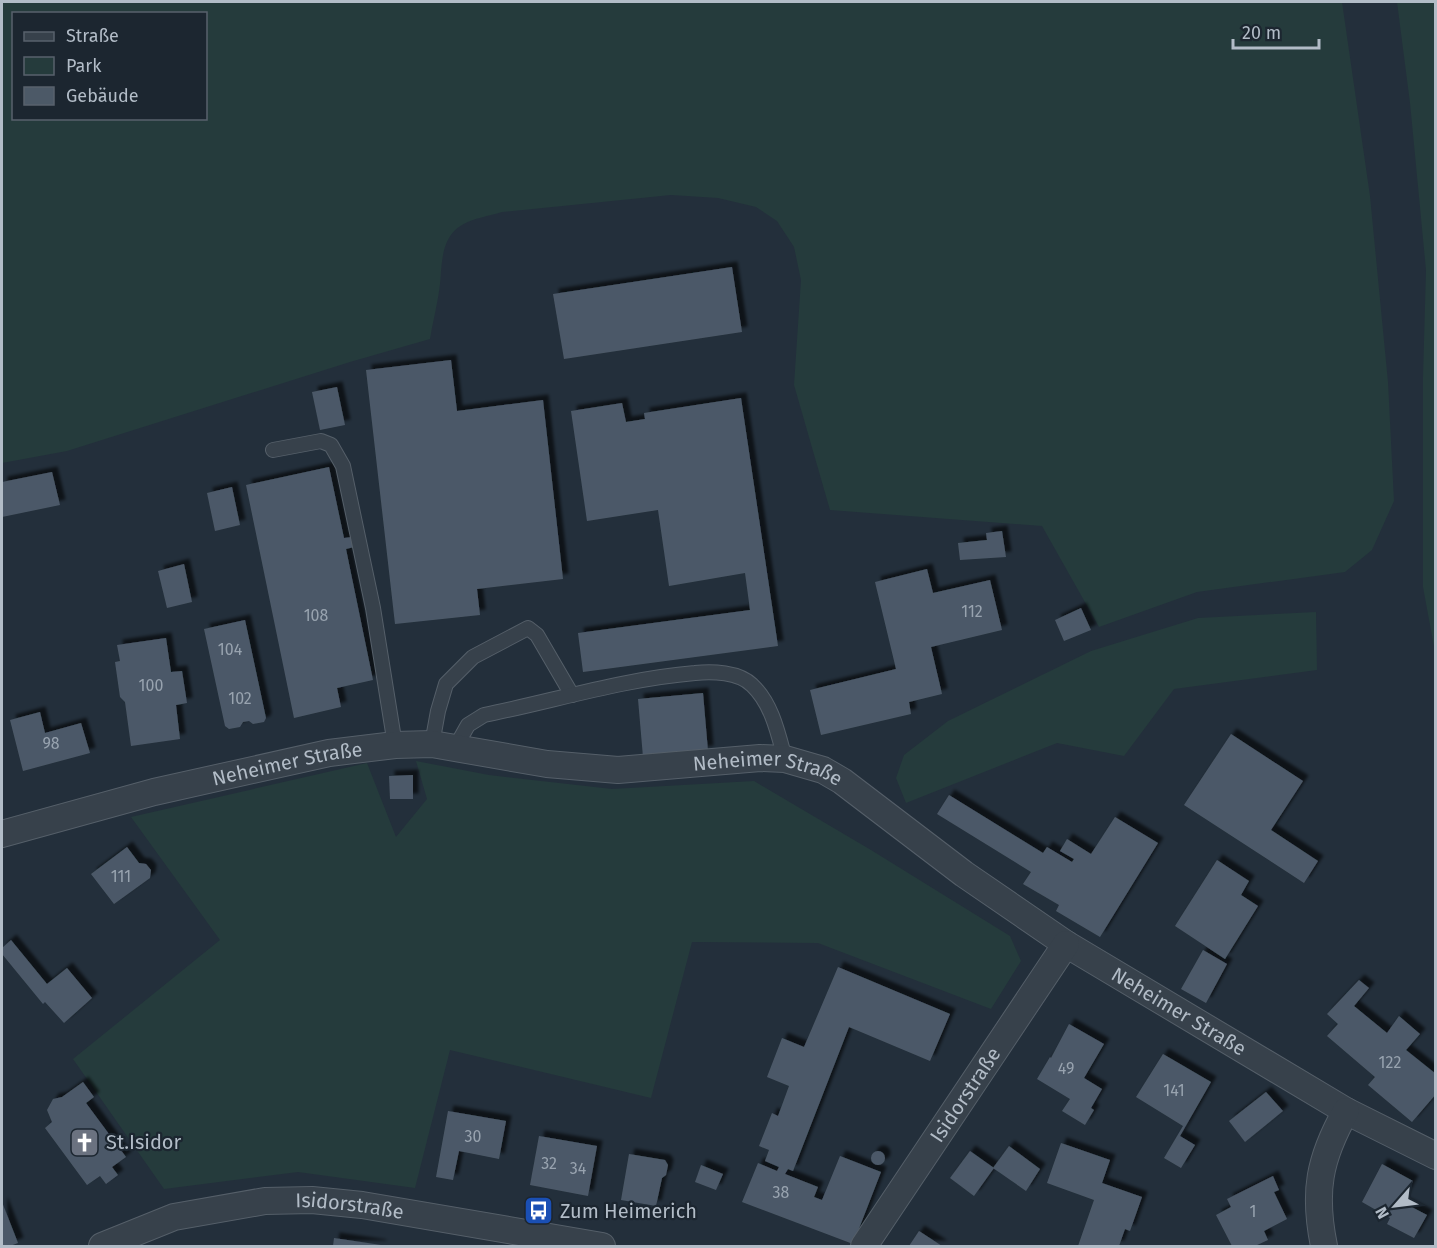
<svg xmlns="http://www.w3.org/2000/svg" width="1437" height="1248" viewBox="0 0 1437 1248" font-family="'Fira Sans',sans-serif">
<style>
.green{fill:#253b3c;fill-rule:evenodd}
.building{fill:#4c5967;filter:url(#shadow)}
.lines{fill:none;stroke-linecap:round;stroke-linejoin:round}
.service-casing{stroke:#555f69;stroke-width:16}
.minor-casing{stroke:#555f69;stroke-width:28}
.service{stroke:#37414b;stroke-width:14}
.minor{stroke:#37414b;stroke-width:26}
.labels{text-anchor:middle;stroke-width:4.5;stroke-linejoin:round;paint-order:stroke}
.number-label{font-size:16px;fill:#98a3af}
.street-label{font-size:20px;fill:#b2bcc7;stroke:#1c2630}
.poi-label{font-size:20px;fill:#b2bcc7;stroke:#1c2630;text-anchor:start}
</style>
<defs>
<filter id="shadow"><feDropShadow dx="5.5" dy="-5.5" stdDeviation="1.5" flood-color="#0009"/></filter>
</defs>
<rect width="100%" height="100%" fill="#232f3b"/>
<g class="green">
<path d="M2 2H1342L1370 196 1388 382 1394 501 1372 550 1345 572 1197 592 1099 627 1042 526 830 510 794 385 801 280 794 247 777 221 756 207 718 198 671 195 502 212C489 216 474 218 462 225 441 237 442 263 440 284 438 302 433 321 430 339L350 362 67 451 2 463ZM14 14H206V118H14Z"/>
<polygon points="1397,2 1435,2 1435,652 1423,587 1423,377 1426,270 1410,103"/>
<polygon points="1316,612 1317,670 1174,689 1124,756 1057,743 906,803 896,778 904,755 948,721 1091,651 1198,618"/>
<polygon points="416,761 489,775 612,789 754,781 871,850 1010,936 1021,961 991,1009 818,943 692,942 651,1098 450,1050 415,1188 298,1172 164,1189 73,1059 220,940 131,817 367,763 396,837 427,799"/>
</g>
<g class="building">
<polygon points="732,267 742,332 564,359 553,294"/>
<polygon points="451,360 457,411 543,400 563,579 477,589 480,615 395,624 366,370"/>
<polygon points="337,387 345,425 320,430 312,392"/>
<polygon points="741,398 778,646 583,672 578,633 750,610 745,573 669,586 658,510 587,521 571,411 622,403 626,422 645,419 644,413"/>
<polygon points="329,467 344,538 352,537 354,547 346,549 373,680 337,688 341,707 294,718 246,485"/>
<polygon points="52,472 60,505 2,517 2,482"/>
<polygon points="232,487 240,525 215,531 207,493"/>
<polygon points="1002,531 1006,557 960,560 958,543 987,540 986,533"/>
<polygon points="184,564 192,602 167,608 158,571"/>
<polygon points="927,569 933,593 990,580 1002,630 931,647 942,694 909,702 911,714 821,735 810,690 896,669 875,582"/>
<polygon points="1081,608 1091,630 1064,641 1055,620"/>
<polygon points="245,620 266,718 264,722 253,724 249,721 243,722 240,727 229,729 225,726 204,629"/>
<polygon points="166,638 171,672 182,671 187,703 176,705 180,739 131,746 125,702 120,697 115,662 120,661 117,645"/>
<polygon points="703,693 708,751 643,757 638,699"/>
<polygon points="40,712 45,733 81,723 90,753 23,771 10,720"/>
<polygon points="1231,734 1303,781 1271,830 1318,861 1304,883 1184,805"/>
<polygon points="413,775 413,799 390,799 389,776"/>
<polygon points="949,795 1043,853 1047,847 1072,862 1074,859 1060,851 1067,839 1091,854 1115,817 1158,843 1100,937 1056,911 1059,905 1023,884 1031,872 937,814"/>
<polygon points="127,847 139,863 146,864 151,870 150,878 114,904 91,874"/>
<polygon points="1217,860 1249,881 1241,895 1258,906 1225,959 1175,926"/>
<polygon points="11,940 47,984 67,968 92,998 64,1023 45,1002 43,1004 2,954 2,948"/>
<polygon points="1203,950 1227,964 1206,1003 1181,989"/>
<polygon points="838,967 950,1014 930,1061 849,1027 793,1171 788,1169 785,1174 818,1187 814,1197 822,1200 840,1156 881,1172 853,1244 742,1202 758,1163 777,1171 779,1167 765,1161 769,1150 759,1146 772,1113 778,1116 789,1086 767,1077 782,1038 804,1047"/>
<polygon points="1359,980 1369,988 1354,1006 1387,1033 1399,1016 1420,1034 1406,1050 1436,1074 1436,1094 1412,1122 1368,1085 1375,1077 1327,1036 1338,1024 1327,1014"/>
<polygon points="1069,1024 1104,1044 1084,1078 1102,1089 1091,1108 1094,1110 1085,1125 1062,1111 1070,1099 1037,1079 1050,1057 1051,1058"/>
<polygon points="1163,1054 1211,1082 1180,1136 1195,1145 1181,1168 1164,1158 1183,1126 1136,1097"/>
<polygon points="83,1082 94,1097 86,1103 126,1157 112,1167 118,1175 106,1184 100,1176 87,1185 45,1128 52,1122 47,1110 53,1099 62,1097"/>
<polygon points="1266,1092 1283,1111 1245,1142 1229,1121"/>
<polygon points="448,1111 506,1121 499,1159 459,1151 453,1180 436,1177"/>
<polygon points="539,1136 597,1146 588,1196 530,1185"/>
<polygon points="1061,1143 1110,1160 1102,1183 1142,1197 1130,1231 1125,1229 1119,1246 1078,1246 1094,1200 1047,1183"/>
<polygon points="1009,1146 1040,1169 1026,1191 993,1168"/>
<polygon points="970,1151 994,1168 974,1196 950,1178"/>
<circle cx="878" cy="1158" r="7"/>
<polygon points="629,1154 665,1160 668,1165 666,1175 662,1178 656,1206 621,1200"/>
<polygon points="1382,1164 1413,1181 1402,1202 1427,1215 1414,1238 1387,1224 1390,1218 1362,1202"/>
<polygon points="701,1165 723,1174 716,1190 695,1182"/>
<polygon points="1273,1176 1279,1190 1274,1192 1287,1219 1264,1231 1268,1240 1255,1246 1232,1246 1216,1215 1231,1207 1227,1199"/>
<polygon points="2,1202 18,1243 10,1246 2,1246"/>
<polygon points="919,1231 942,1246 909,1246"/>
<polygon points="334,1238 381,1245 381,1246 333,1246"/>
</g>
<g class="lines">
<defs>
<g id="service">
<polyline points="273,450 321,441 331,445 343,466 373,608 395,745"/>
<polyline points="432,744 438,711 446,684 473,657 528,628 537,635 572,695"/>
<path d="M455 748 468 725 484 715C554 701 623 679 695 673 712 671 739 672 752 685 772 704 778 733 785 759"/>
</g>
<g id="minor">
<path id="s1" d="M2 834 154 792 329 753 395 745 432 744 547 764 618 770 760 758 785 759 823 770 842 781 964 874 1066 944 1346 1111 1436 1156"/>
<path id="s2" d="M102 1246 174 1217 265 1201 312 1200 362 1205 602 1246"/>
<path id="s3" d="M864 1246 1066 944"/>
<path d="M1324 1246C1313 1192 1319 1159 1346 1111"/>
</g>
</defs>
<use href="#service" class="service-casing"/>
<use href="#minor" class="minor-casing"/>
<use href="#service" class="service"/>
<use href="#minor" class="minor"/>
</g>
<defs>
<symbol id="church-square" viewBox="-11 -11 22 22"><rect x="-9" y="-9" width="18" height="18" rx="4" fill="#6b7280" stroke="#1c2630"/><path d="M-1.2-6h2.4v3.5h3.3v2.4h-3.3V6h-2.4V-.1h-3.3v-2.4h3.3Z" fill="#fff"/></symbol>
<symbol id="bus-square" viewBox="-11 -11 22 22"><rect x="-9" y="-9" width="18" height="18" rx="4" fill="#1a4fb4" stroke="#1c2630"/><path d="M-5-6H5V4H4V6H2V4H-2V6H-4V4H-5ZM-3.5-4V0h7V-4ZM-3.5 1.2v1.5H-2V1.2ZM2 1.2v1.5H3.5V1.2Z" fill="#fff"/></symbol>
</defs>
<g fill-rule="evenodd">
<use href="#church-square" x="68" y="1126" width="33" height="33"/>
<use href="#bus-square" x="522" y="1194" width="33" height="33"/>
</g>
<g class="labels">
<g class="number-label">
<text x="972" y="617">112</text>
<text x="316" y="621">108</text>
<text x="230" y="655">104</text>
<text x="151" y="691">100</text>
<text x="240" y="704">102</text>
<text x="51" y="749">98</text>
<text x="121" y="882">111</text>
<text x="1390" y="1068">122</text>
<text x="1066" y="1074">49</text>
<text x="1174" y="1096">141</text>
<text x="473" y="1142">30</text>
<text x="549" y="1169">32</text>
<text x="578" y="1174">34</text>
<text x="781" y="1198">38</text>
<text x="1253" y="1217">1</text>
</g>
<g class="street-label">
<text dy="7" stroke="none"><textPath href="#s1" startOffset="294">Neheimer Straße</textPath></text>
<text dy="7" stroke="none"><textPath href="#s1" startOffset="780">Neheimer Straße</textPath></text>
<text dy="7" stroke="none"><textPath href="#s1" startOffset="1266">Neheimer Straße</textPath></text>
<text dy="7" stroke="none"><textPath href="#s3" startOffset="182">Isidorstraße</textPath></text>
<text dy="7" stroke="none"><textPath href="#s2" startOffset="255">Isidorstraße</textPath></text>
</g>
<g class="poi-label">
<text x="106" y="1149">St.Isidor</text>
<text x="560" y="1218">Zum Heimerich</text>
</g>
</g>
<rect width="1437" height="1248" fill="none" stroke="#b2bcc7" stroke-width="6"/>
<rect x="12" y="12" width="195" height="108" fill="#1c2630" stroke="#58626c" stroke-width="1.5"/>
<rect x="24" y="32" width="30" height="9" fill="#37414b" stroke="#58626c" stroke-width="1.5"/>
<text x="66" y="42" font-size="18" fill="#b2bcc7">Straße</text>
<rect x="24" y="57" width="30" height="18" fill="#253b3c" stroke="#58626c" stroke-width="1.5"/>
<text x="66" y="72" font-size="18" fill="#b2bcc7">Park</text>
<rect x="24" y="87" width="30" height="18" fill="#4c5967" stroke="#58626c" stroke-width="1.5"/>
<text x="66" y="102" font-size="18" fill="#b2bcc7">Gebäude</text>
<g transform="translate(1395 1206) rotate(242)" stroke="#1c2630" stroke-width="4.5" paint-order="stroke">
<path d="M0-4.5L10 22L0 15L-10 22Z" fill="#b2bcc7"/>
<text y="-9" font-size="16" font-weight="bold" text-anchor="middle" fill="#b2bcc7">N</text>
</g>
<path d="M1233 39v9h86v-9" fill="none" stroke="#b2bcc7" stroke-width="3"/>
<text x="1242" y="39" font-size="18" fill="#b2bcc7" stroke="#1c2630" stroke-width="4.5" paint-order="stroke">20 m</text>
</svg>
